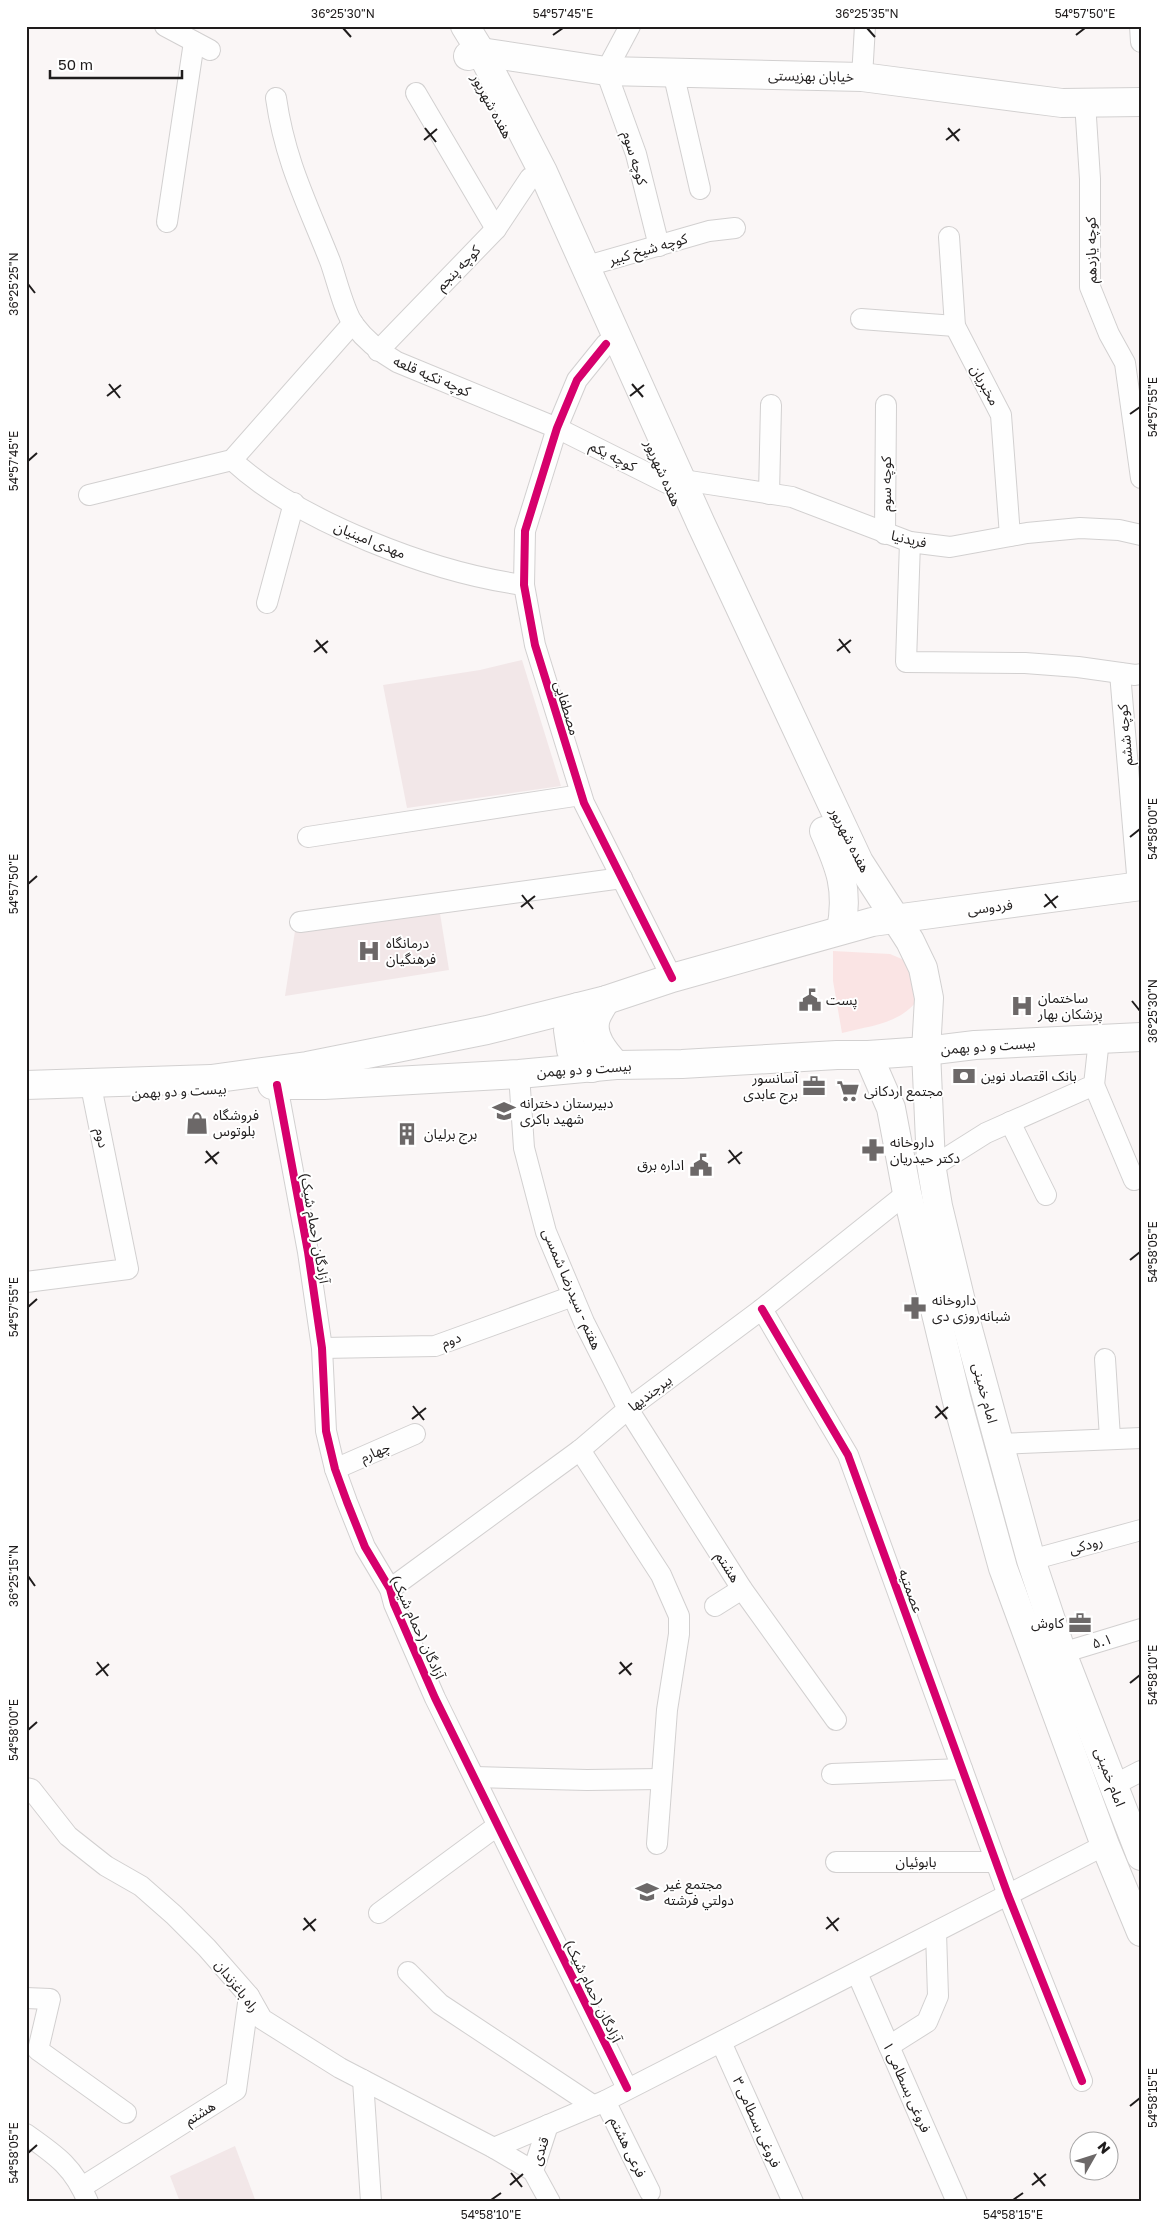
<svg xmlns="http://www.w3.org/2000/svg" width="1167" height="2228" viewBox="0 0 1167 2228" font-family="'Golos Text','Noto Sans Arabic',sans-serif">
<style>
.built{fill:#f2e7e8}
.green{fill:#fae4e4}
.lines{fill:none;stroke-linecap:round;stroke-linejoin:round}
.street-casing{stroke:#d2d0d0;stroke-width:22}
.secondary-casing{stroke:#d2d0d0;stroke-width:30}
.street{stroke:#fefefe;stroke-width:20}
.secondary{stroke:#fefefe;stroke-width:28}
.cycleway-casing{stroke:#fff;stroke-width:11}
.cycleway{stroke:#d6006c;stroke-width:8}
.ticks{fill:none;stroke:#1f1c1c;stroke-width:2}
.labels{text-anchor:middle;stroke-width:4;stroke-linejoin:round;paint-order:stroke}
.street-label{font-size:14px;fill:#1f1c1c;stroke:#fff}
.poi-label{font-size:14px;fill:#1f1c1c;stroke:#fff;text-anchor:start}
.neatline{fill:none;stroke:#1f1c1c;stroke-width:2}
.ticks-label{font-size:12px;text-anchor:middle;fill:#1f1c1c}
</style>
<rect width="100%" height="100%" fill="#faf6f6"/>
<g class="built">
<polygon points="522,660 561,786 407,808 383,685 480,670"/>
<polygon points="439,907 449,970 285,996 295,931"/>
<polygon points="235,2146 256,2202 180,2202 170,2176"/>
</g>
<path class="green" d="M833 951 890 954 909 962 916 1002C898 1024 869 1026 842 1033L833 981Z"/>
<g class="lines">
<defs>
<g id="street">
<polyline points="165,26 210,50"/>
<polyline points="630,26 606,71 636,154 659,246"/>
<polyline points="1140,26 1141,42"/>
<polyline points="673,72 700,189"/>
<polyline points="862,77 865,26"/>
<polyline points="416,93 496,229"/>
<path d="M276 98C285 161 307 203 330 261 336 277 344 312 354 325 366 341 380 352 397 362L557 428 669 484"/>
<polyline points="1085,102 1090,179 1090,287 1109,334 1125,363 1141,478"/>
<polyline points="167,222 194,42"/>
<polyline points="949,237 955,326 1001,415 1010,536"/>
<polyline points="587,266 709,231 735,228"/>
<polyline points="861,319 955,326"/>
<polyline points="606,344 577,380 557,428 525,531 524,585 535,645 584,803 672,978"/>
<polyline points="378,351 496,229 530,178"/>
<path d="M232 460C299 522 434 573 524 585"/>
<polyline points="683,480 792,497 910,542 950,547 1027,533 1080,528 1119,530 1141,535"/>
<polyline points="769,494 771,405"/>
<polyline points="89,495 232,460 353,323"/>
<polyline points="885,534 886,405"/>
<polyline points="910,542 906,662 1025,663 1078,667 1135,675 1141,674"/>
<polyline points="267,603 294,503"/>
<polyline points="1120,673 1138,886"/>
<polyline points="308,837 581,795"/>
<polyline points="300,922 622,878"/>
<polyline points="519,1074 524,1148 546,1232 584,1322 628,1409 742,1589 836,1720"/>
<polyline points="277,1085 308,1252 322,1348 326,1431 335,1469 347,1502 365,1547 390,1589 394,1604 435,1698 627,2088"/>
<polyline points="1094,1085 1134,1180"/>
<polyline points="1010,1122 1046,1195"/>
<polyline points="932,1167 986,1133 1094,1085 1099,1039"/>
<polyline points="26,1282 128,1269 93,1096"/>
<polyline points="762,1309 848,1455 1008,1895 1082,2081"/>
<polyline points="322,1348 435,1346 573,1296"/>
<polyline points="1105,1359 1110,1438"/>
<polyline points="999,1444 1141,1438"/>
<polyline points="580,1450 661,1575 679,1616 679,1634 667,1710 657,1844"/>
<polyline points="335,1469 415,1434"/>
<polyline points="1031,1560 1141,1530"/>
<polyline points="390,1589 580,1450 628,1409 762,1309 907,1193"/>
<polyline points="715,1606 742,1589"/>
<polyline points="1062,1653 1141,1629"/>
<polyline points="832,1774 962,1769"/>
<polyline points="475,1777 587,1780 661,1779"/>
<polyline points="1112,1786 1141,1771"/>
<polyline points="26,1788 31,1789 68,1836 106,1866 141,1886 174,1915 207,1948 249,1996 262,2019 340,2068 494,2148 533,2171"/>
<polyline points="836,1862 996,1862"/>
<polyline points="379,1913 497,1826"/>
<polyline points="408,1972 440,2004 594,2106"/>
<polyline points="857,1973 957,2202"/>
<polyline points="26,1998 50,1999 38,2050 126,2113"/>
<polyline points="721,2042 793,2202"/>
<polyline points="889,2046 927,2022 938,1996 936,1932"/>
<polyline points="363,2080 371,2202"/>
<polyline points="605,2101 650,2192"/>
<polyline points="548,2125 533,2171 550,2202"/>
<path d="M26 2134C56 2155 74 2167 88 2202"/>
<polyline points="494,2148 605,2101 1105,1845"/>
<polyline points="82,2187 236,2090 249,1996"/>
</g>
<g id="secondary">
<polyline points="465,26 481,52 543,172 701,524 859,862 910,941 923,968 929,998 926,1051 931,1164 938,1206 965,1318 1031,1560 1062,1653 1141,1856"/>
<polyline points="468,56 481,52 606,71 862,77 1062,103 1141,102"/>
<path d="M824 831C840 867 849 889 841 930"/>
<path d="M606 1000C603 1005 598 1012 596 1018 590 1036 605 1053 616 1065"/>
<polyline points="578,1007 568,1030 571,1050 592,1068"/>
<polyline points="868,1055 891,1108 907,1193 957,1401 1003,1568 1105,1845 1141,1932"/>
<polyline points="26,1085 211,1079 307,1066 487,1030 606,1000 672,978 872,922 1141,886"/>
<polyline points="272,1085 324,1085 519,1074 616,1065 682,1064 837,1055 868,1055 926,1051 975,1045 1141,1037"/>
</g>
</defs>
<use href="#street" class="street-casing"/>
<use href="#secondary" class="secondary-casing"/>
<use href="#street" class="street"/>
<use href="#secondary" class="secondary"/>
<defs>
<g id="cycleway">
<polyline points="606,344 577,380 557,428 525,531 524,585 535,645 584,803 672,978"/>
<polyline points="277,1085 308,1252 322,1348 326,1431 335,1469 347,1502 365,1547 390,1589 394,1604 435,1698 627,2088"/>
<polyline points="762,1309 848,1455 1008,1895 1082,2081"/>
</g>
</defs>
<use href="#cycleway" class="cycleway-casing"/>
<use href="#cycleway" class="cycleway"/>
</g>
<path class="ticks" d="M343 28 351 37M867 28 875 37M553 35 563 28M1076 35 1085 28M425 128 436 142M948 128 959 141M424 140 437 129M946 140 960 129M28 284 35 293M109 384 120 398M632 384 643 397M107 396 121 385M630 396 644 385M1130 414 1140 407M28 461 37 453M839 639 850 653M316 640 327 653M837 651 851 640M314 652 328 641M1130 837 1140 829M28 884 37 876M1045 894 1056 908M522 895 533 909M521 907 535 896M1044 907 1058 896M1132 1001 1140 1011M729 1150 740 1164M206 1151 217 1164M205 1163 219 1152M728 1163 742 1152M1130 1260 1140 1252M28 1307 37 1299M413 1406 424 1420M936 1406 947 1419M935 1418 948 1407M412 1419 426 1408M28 1576 35 1586M97 1662 108 1676M620 1662 631 1675M619 1674 632 1663M96 1675 109 1664M1130 1683 1140 1675M28 1730 37 1722M827 1917 838 1931M304 1918 315 1931M826 1929 839 1918M303 1930 316 1919M1130 2106 1140 2098M28 2153 37 2145M511 2173 522 2187M1034 2173 1045 2186M510 2185 523 2174M1032 2185 1046 2174M491 2200 501 2193M1013 2200 1023 2193"/>
<defs>
<symbol id="hospital-bare" viewBox="-9 -9 18 18"><path d="M-5-5h3v3.5h4V-5h3V5h-3V1.5h-4V5h-3Z" fill="#6c6868" stroke="#fff" stroke-width="2.5" paint-order="stroke"/></symbol>
<symbol id="civic-bare" viewBox="-9 -9 18 18"><path d="M-.6-6.5H3V-4.5H.6V-3L4-1V1h2V6H-6V1h2V-1L-.6-3ZM-1.2 2.5V6h2.4V2.5Z" fill="#6c6868" stroke="#fff" stroke-width="2.5" paint-order="stroke"/></symbol>
<symbol id="bank-bare" viewBox="-9 -9 18 18"><path d="M-6-4H6V4H-6ZM0-2.3a2.3 2.3 0 1 0 0 4.6a2.3 2.3 0 1 0 0-4.6Z" fill="#6c6868" stroke="#fff" stroke-width="2.5" paint-order="stroke"/></symbol>
<symbol id="office-bare" viewBox="-9 -9 18 18"><path d="M-6-3h4V-5.5h4V-3h4V5H-6ZM-1-4.5V-3h2v-1.5ZM-6 0V1H6V0Z" fill="#6c6868" stroke="#fff" stroke-width="2.5" paint-order="stroke"/></symbol>
<symbol id="supermarket-bare" viewBox="-9 -9 18 18"><path d="M-6-5.5h2.5l.6 2H6L4.5 2H-2.5L-4.4-4H-6ZM-1.5 3.2a1.3 1.3 0 1 0 .1 0ZM3 3.2a1.3 1.3 0 1 0 .1 0Z" fill="#6c6868" stroke="#fff" stroke-width="2.5" paint-order="stroke"/></symbol>
<symbol id="school-bare" viewBox="-9 -9 18 18"><path d="M0-5L7-2L0 1L-7-2ZM-4 1L0 2.5L4 1V4Q0 6-4 4Z" fill="#6c6868" stroke="#fff" stroke-width="2.5" paint-order="stroke"/></symbol>
<symbol id="shop-bare" viewBox="-9 -9 18 18"><path d="M-5-2.5h2.3a2.7 3.5 0 0 1 5.4 0H5L5.5 6h-11ZM-1.5-2.5h3a1.5 2.3 0 0 0-3 0Z" fill="#6c6868" stroke="#fff" stroke-width="2.5" paint-order="stroke"/></symbol>
<symbol id="building-bare" viewBox="-9 -9 18 18"><path d="M-4-6H4V6H1V3H-1V6H-4ZM-2.5-4.3h1.7v1.8h-1.7ZM.8-4.3h1.7v1.8H.8ZM-2.5-1h1.7V.8h-1.7ZM.8-1h1.7V.8H.8Z" fill="#6c6868" stroke="#fff" stroke-width="2.5" paint-order="stroke"/></symbol>
<symbol id="pharmacy-bare" viewBox="-9 -9 18 18"><path d="M-2-6h4v4h4v4h-4v4h-4v-4h-4v-4h4Z" fill="#6c6868" stroke="#fff" stroke-width="2.5" paint-order="stroke"/></symbol>
</defs>
<g fill-rule="evenodd">
<use href="#hospital-bare" x="353" y="935" width="32" height="32"/>
<use href="#civic-bare" x="794" y="984" width="32" height="32"/>
<use href="#hospital-bare" x="1006" y="990" width="32" height="32"/>
<use href="#bank-bare" x="948" y="1060" width="32" height="32"/>
<use href="#office-bare" x="798" y="1070" width="32" height="32"/>
<use href="#supermarket-bare" x="832" y="1075" width="32" height="32"/>
<use href="#school-bare" x="488" y="1095" width="32" height="32"/>
<use href="#shop-bare" x="181" y="1107" width="32" height="32"/>
<use href="#building-bare" x="391" y="1118" width="32" height="32"/>
<use href="#pharmacy-bare" x="857" y="1134" width="32" height="32"/>
<use href="#civic-bare" x="685" y="1149" width="32" height="32"/>
<use href="#pharmacy-bare" x="899" y="1292" width="32" height="32"/>
<use href="#office-bare" x="1064" y="1607" width="32" height="32"/>
<use href="#school-bare" x="631" y="1876" width="32" height="32"/>
</g>
<g class="labels">
<g class="street-label">
<text transform="translate(811 76) rotate(1)" y="5">خیابان بهزیستی</text>
<text transform="translate(492 106) rotate(62)" y="5">هفده شهریور</text>
<text transform="translate(635 158) rotate(73)" y="5">کوچه سوم</text>
<text transform="translate(648 249) rotate(-16)" y="5">کوچه شیخ کبیر</text>
<text transform="translate(1091 250) rotate(-91)" y="5">کوچه یازدهم</text>
<text transform="translate(458 268) rotate(-46)" y="5">کوچه پنجم</text>
<text transform="translate(432 376) rotate(23)" y="5">کوچه تکیه قلعه</text>
<text transform="translate(985 385) rotate(61)" y="5">مخبریان</text>
<text transform="translate(613 456) rotate(27)" y="5">کوچه یکم</text>
<text transform="translate(663 473) rotate(66)" y="5">هفده شهریور</text>
<text transform="translate(886 484) rotate(-90)" y="5">کوچه سوم</text>
<text transform="translate(909 539) rotate(13)" y="5">فریدنیا</text>
<text transform="translate(370 540) rotate(22)" y="5">مهدی امینیان</text>
<text transform="translate(567 708) rotate(73)" y="5">مصطفایی</text>
<text transform="translate(1125 735) rotate(-95)" y="5">کوچه ششم</text>
<text transform="translate(850 840) rotate(63)" y="5">هفده شهریور</text>
<text transform="translate(990 907) rotate(-7)" y="5">فردوسی</text>
<text transform="translate(988 1046) rotate(-4)" y="5">بیست و دو بهمن</text>
<text transform="translate(584 1069) rotate(-4)" y="5">بیست و دو بهمن</text>
<text transform="translate(179 1091) rotate(-3)" y="5">بیست و دو بهمن</text>
<text transform="translate(102 1138) rotate(79)" y="5">دوم</text>
<text transform="translate(315 1228) rotate(80)" y="5">آزادگان (حمام شیک)</text>
<text transform="translate(572 1289) rotate(67)" y="5">هفتم - سیدرضا شمسی</text>
<text transform="translate(451 1340) rotate(-20)" y="5">دوم</text>
<text transform="translate(650 1393) rotate(-37)" y="5">بیرجندیها</text>
<text transform="translate(985 1393) rotate(75)" y="5">امام خمینی</text>
<text transform="translate(375 1452) rotate(-24)" y="5">چهارم</text>
<text transform="translate(1086 1545) rotate(-15)" y="5">رودکی</text>
<text transform="translate(728 1567) rotate(58)" y="5">هشتم</text>
<text transform="translate(911 1591) rotate(70)" y="5">عصمتیه</text>
<text transform="translate(418 1627) rotate(66)" y="5">آزادگان (حمام شیک)</text>
<text transform="translate(1102 1641) rotate(-17)" y="5">۵.۱</text>
<text transform="translate(1110 1777) rotate(69)" y="5">امام خمینی</text>
<text x="916" y="1867">بابوئیان</text>
<text transform="translate(237 1986) rotate(52)" y="5">راه باغزندان</text>
<text transform="translate(593 1991) rotate(64)" y="5">آزادگان (حمام شیک)</text>
<text transform="translate(907 2087) rotate(66)" y="5">فروغی بسطامی ۱</text>
<text transform="translate(200 2113) rotate(-32)" y="5">هشتم</text>
<text transform="translate(757 2122) rotate(66)" y="5">فروغی بسطامی ۳</text>
<text transform="translate(628 2147) rotate(64)" y="5">فرعی هشتم</text>
<text transform="translate(540 2151) rotate(-72)" y="5">قندی</text>
</g>
<g class="poi-label">
<text x="386" y="948">درمانگاه<tspan x="386" dy="16">فرهنگیان</tspan></text>
<text x="1038" y="1003">ساختمان<tspan x="1038" dy="16">پزشکان بهار</tspan></text>
<text x="826" y="1005">پست</text>
<text x="981" y="1081">بانک اقتصاد نوین</text>
<text x="798" y="1083" text-anchor="end">آسانسور<tspan x="798" dy="16">برج عابدی</tspan></text>
<text x="864" y="1096">مجتمع اردکانی</text>
<text x="520" y="1108">دبیرستان دخترانه<tspan x="520" dy="16">شهید باکری</tspan></text>
<text x="213" y="1120">فروشگاه<tspan x="213" dy="16">بلوتوس</tspan></text>
<text x="424" y="1139">برج برلیان</text>
<text x="890" y="1147">داروخانه<tspan x="890" dy="16">دکتر حیدریان</tspan></text>
<text x="684" y="1170" text-anchor="end">اداره برق</text>
<text x="932" y="1305">داروخانه<tspan x="932" dy="16">شبانه‌روزی دی</tspan></text>
<text x="1064" y="1628" text-anchor="end">کاوش</text>
<text x="664" y="1889">مجتمع غير<tspan x="664" dy="16">دولتي فرشته</tspan></text>
</g>
</g>
<rect width="1167" height="2228" fill="none" stroke="#ffffff" stroke-width="55"/>
<g transform="translate(1094 2156) rotate(51)"><circle r="24" fill="#ffffff" stroke="#a5a4a4"/>
<path d="M0-4L9 19L0 12L-9 19Z" fill="#6c6868"/>
<text y="-8" font-size="14" font-weight="bold" text-anchor="middle" fill="#1f1c1c">N</text>
</g>
<path d="M50 70v8h132v-8" fill="none" stroke="#1f1c1c" stroke-width="2.5"/>
<text x="58" y="70" font-size="15" fill="#1f1c1c" stroke="#ffffff" stroke-width="4" paint-order="stroke">50 m</text>
<rect x="28" y="28" width="1112" height="2172" class="neatline"/>
<g class="ticks-label">
<text x="343" y="18">36°25'30"N</text>
<text x="563" y="18">54°57'45"E</text>
<text x="867" y="18">36°25'35"N</text>
<text x="1085" y="18">54°57'50"E</text>
<text transform="translate(14 284) rotate(-90)" y="4">36°25'25"N</text>
<text transform="translate(1153 407) rotate(-90)" y="4">54°57'55"E</text>
<text transform="translate(14 461) rotate(-90)" y="4">54°57'45"E</text>
<text transform="translate(1153 829) rotate(-90)" y="4">54°58'00"E</text>
<text transform="translate(14 884) rotate(-90)" y="4">54°57'50"E</text>
<text transform="translate(1153 1011) rotate(-90)" y="4">36°25'30"N</text>
<text transform="translate(1153 1252) rotate(-90)" y="4">54°58'05"E</text>
<text transform="translate(14 1307) rotate(-90)" y="4">54°57'55"E</text>
<text transform="translate(14 1576) rotate(-90)" y="4">36°25'15"N</text>
<text transform="translate(1153 1675) rotate(-90)" y="4">54°58'10"E</text>
<text transform="translate(14 1730) rotate(-90)" y="4">54°58'00"E</text>
<text transform="translate(1153 2098) rotate(-90)" y="4">54°58'15"E</text>
<text transform="translate(14 2153) rotate(-90)" y="4">54°58'05"E</text>
<text x="491" y="2219">54°58'10"E</text>
<text x="1013" y="2219">54°58'15"E</text>
</g>
</svg>
